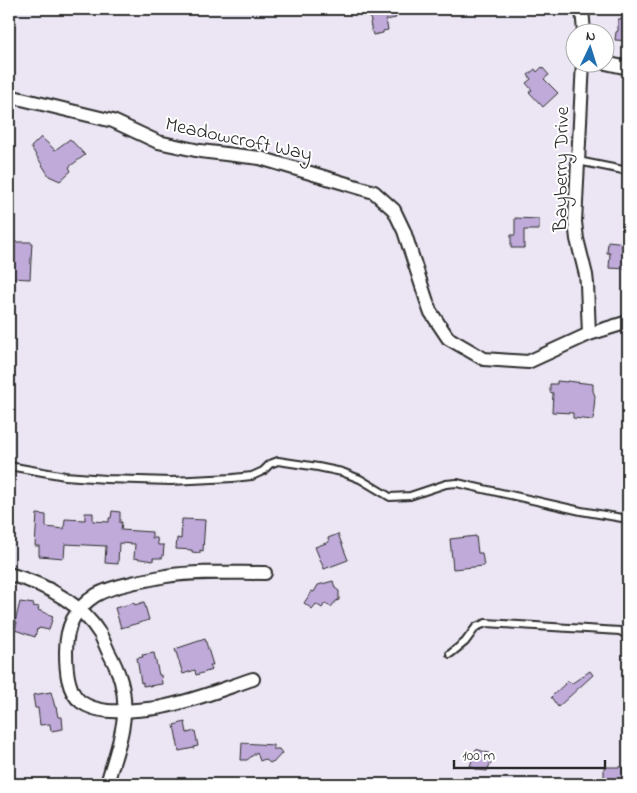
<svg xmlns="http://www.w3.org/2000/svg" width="637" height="793" viewBox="0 0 637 793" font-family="'Indie Flower',sans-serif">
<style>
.building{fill:#bfaad9;stroke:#2b2b2b}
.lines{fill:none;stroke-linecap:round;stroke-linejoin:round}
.service-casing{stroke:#2b2b2b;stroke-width:10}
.minor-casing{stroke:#2b2b2b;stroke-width:16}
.service{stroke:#fff;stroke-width:6}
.minor{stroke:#fff;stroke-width:12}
.labels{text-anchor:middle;stroke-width:4;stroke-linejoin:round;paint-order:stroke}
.street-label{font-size:20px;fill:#2b2b2b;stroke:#fff}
</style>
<rect width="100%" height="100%" fill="#ece6f4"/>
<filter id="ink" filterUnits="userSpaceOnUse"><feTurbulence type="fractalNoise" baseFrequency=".02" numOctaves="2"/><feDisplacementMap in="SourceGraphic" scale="10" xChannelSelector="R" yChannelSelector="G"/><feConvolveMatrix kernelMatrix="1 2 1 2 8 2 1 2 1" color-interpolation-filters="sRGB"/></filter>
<g filter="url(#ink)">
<g class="building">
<polygon points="374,9 393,9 396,18 386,20 388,30 383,31 383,33 373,35 370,23 371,22 370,17 374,16 373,12 374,11"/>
<polygon points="618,19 628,19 628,41 615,40 616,32 618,31"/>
<polygon points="542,67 549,75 544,79 558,93 543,107 529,92 532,90 526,83 531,79 528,75 535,69 537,72"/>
<polygon points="41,137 55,150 70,139 85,155 69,167 71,171 60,181 49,176 31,147"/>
<polygon points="515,218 539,219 539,230 524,230 524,248 511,248 511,235 515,235"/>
<polygon points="608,241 626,243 625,254 628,254 628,269 609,268 610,253 607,253"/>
<polygon points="14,242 32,242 30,279 11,278"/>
<polygon points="557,381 567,382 567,381 593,384 593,391 595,396 593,420 573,418 573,413 552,412 553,393 550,392 550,384 557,384"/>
<polygon points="112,511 120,512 120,523 122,522 121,530 152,532 152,538 157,538 158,545 164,545 163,557 162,558 153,558 153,561 134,558 135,544 119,543 118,564 105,563 106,546 65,544 64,558 39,556 39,546 35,546 37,514 46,515 46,527 64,529 65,519 85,520 85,513 93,513 93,521 109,522 109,518 111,518"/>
<polygon points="182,519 205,520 203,551 200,550 200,553 192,552 192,550 176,549 177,538 181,539"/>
<polygon points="338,534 348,560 324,569 315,547 329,542 328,538"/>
<polygon points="476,536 478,553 482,553 484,566 453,569 450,539"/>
<polygon points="333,581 335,588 339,591 339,600 336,601 331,607 325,603 322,608 316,604 312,609 304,603 312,591 314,592 318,585"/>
<polygon points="20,602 34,604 33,606 39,607 38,610 53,616 49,630 39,628 38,630 37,629 35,637 15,630 17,622 15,622"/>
<polygon points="144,602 149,620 121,628 115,608 134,603 135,605"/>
<polygon points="205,639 213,665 210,665 212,670 196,675 195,670 183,674 175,649"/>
<polygon points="154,653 159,675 161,675 162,684 149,686 149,685 143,686 143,682 141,683 137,658 143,657 142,655"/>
<polygon points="590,671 593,675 558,707 551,697 568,681 571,684"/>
<polygon points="51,692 55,707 56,707 58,717 62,717 63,729 51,731 50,724 40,725 38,708 35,708 33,695"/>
<polygon points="185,722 187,733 195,731 198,746 194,747 194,748 179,751 174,725"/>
<polygon points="242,743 273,745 273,749 279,749 282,753 273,763 272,762 270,763 265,759 260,761 257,752 247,760 241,760"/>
<polygon points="476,749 494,755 487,771 478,770 470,766"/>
<rect x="604" y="767" width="19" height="17"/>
</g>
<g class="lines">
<defs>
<g id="service">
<polyline points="578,161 628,171"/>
<polyline points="9,466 65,476 106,479 171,481 233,478 252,476 263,471 270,464 278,461 318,467 342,472 360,479 390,497 410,496 446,484 457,483 581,511 628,519"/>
<polyline points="450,654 465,642 476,627 486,623 620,631 628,636"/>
</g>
<g id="minor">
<polyline points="582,9 584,32"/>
<polyline points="583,62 575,222 577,239 586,275 587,284 589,334"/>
<polyline points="601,62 628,68"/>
<polyline points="9,96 113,121 158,142 200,151 260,158 374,192 394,210 404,231 430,311 448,338 484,359 528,362 589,334 628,322"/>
<path d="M9 574C44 584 80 602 100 634 103 640 106 646 108 651 119 671 126 690 124 714 123 737 113 761 107 784"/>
<path d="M253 679C223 689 193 701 162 707 154 709 144 709 136 710 117 712 97 713 81 702 67 692 66 668 66 652 66 627 74 609 96 595 108 588 123 585 136 582 146 580 156 578 166 576 198 571 232 573 265 573"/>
</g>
</defs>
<use href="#service" class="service-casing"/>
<use href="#minor" class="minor-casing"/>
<use href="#service" class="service"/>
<use href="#minor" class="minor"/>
</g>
</g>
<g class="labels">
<g class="street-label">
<text transform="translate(239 138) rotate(12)" y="7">Meadowcroft Way</text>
<text transform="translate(560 169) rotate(-89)" y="7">Bayberry Drive</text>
</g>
</g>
<rect width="637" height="793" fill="none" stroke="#fff" stroke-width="30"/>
<rect x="15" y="15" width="607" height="763" fill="none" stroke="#2b2b2b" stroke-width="2" filter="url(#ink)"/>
<g transform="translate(590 48) rotate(4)"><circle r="24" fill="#ffffff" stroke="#aaaaaa"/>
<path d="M0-4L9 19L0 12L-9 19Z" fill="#1f6fb2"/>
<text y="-8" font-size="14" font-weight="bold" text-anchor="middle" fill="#2b2b2b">N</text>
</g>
<path d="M454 760v8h151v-8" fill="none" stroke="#2b2b2b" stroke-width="2.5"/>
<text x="462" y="760" font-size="15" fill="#2b2b2b" stroke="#ffffff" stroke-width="4" paint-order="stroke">100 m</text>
</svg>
